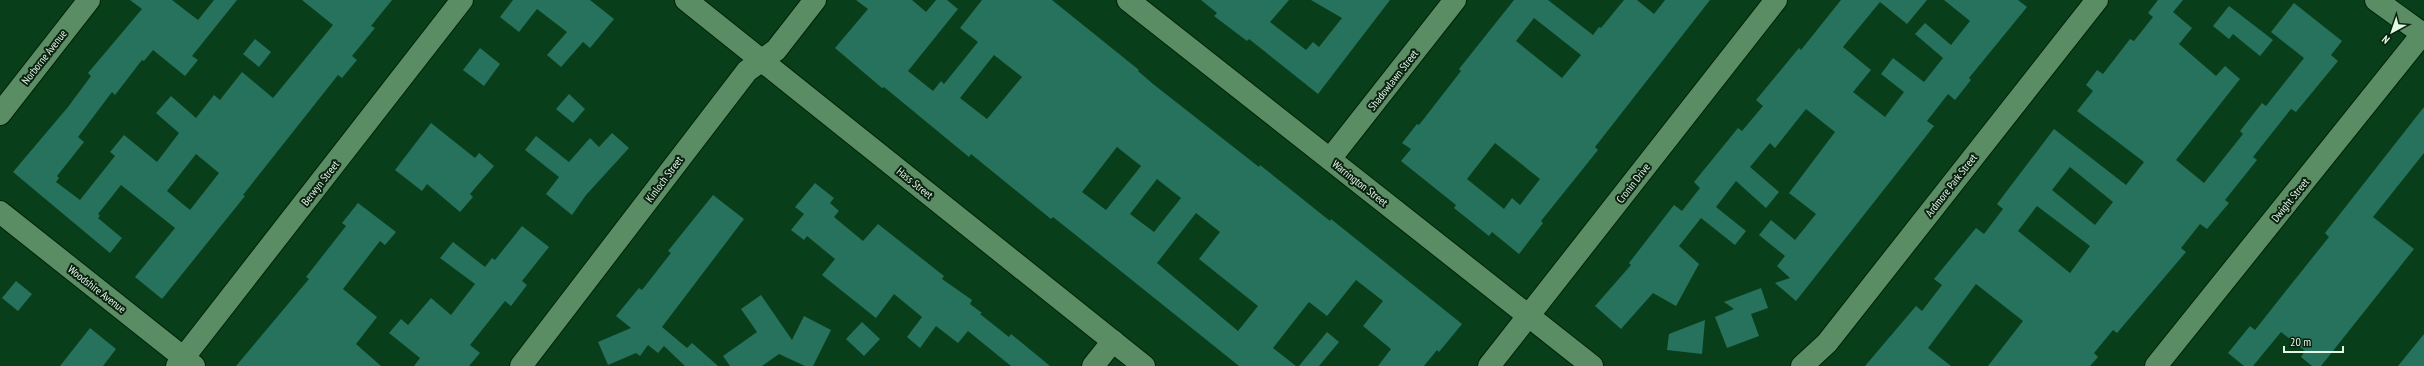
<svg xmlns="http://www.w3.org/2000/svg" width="2424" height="366" viewBox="0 0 2424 366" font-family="'PT Sans Narrow',sans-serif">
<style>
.building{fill:#27725c;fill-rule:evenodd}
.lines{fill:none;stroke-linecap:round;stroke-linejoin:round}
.minor-casing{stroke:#002308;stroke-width:24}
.minor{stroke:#5b8d65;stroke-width:22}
.labels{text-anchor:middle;stroke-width:4;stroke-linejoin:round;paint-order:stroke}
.street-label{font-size:11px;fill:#dff9e3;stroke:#0b2010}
</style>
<rect width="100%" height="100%" fill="#093e1b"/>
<g class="building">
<path d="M130 0H172L198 20 214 0H237L192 56 198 60 185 76 153 50 144 61 142 60 115 95 112 92 78 137 84 142 57 176 59 178 56 182 80 200 115 156 110 152 124 135 157 162 179 133 156 113 171 96 196 118 214 95 220 100 242 72 273 98 333 25 302 0H392L371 26 375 28 352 56 357 60 342 78 338 75 243 195 245 196 162 299 135 277 175 228 121 185 98 214 100 216 98 218 122 238 110 253 13 172 68 107 91 76 88 73 142 9ZM196 154 219 173 190 210 167 191Z"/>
<polygon points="513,0 590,0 614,19 590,48 583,42 561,67 547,55 567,32 537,9 519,32 500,17"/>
<path d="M856 0H912L926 12 936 0H947L958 9 908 71 933 91 941 81 944 84 978 42 960 28 982 0H1052L1139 70 1138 71 1153 84 1259 167 1260 165 1330 221 1331 219 1462 324 1439 352 1437 350 1424 366H1378L1391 349 1363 326 1383 301 1356 280 1327 316 1309 302 1273 348 1296 366H1239L1092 248 1053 217 1051 219 971 154 969 157 884 87 882 88 835 48 868 9ZM994 55 1022 77 987 119 960 98ZM1117 147 1141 166 1106 210 1082 192ZM1157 179 1181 198 1154 232 1130 214ZM1196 213 1220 232 1199 259 1258 306 1238 331 1157 263Z"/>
<polygon points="1201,0 1289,0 1270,22 1306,50 1313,42 1319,47 1342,18 1311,0 1390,0 1318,94 1249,39 1247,41 1214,16 1217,13"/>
<path d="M1514 0H1548L1593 35 1599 27 1601 28 1624 0H1637L1654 14 1665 0H1710L1595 147 1598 150 1541 221 1543 223 1519 254 1492 232 1489 236 1454 208 1456 205 1401 161 1411 149 1402 143 1417 124 1419 125 1461 71 1459 69ZM1534 18 1581 55 1562 78 1516 41ZM1495 143 1540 179 1520 205 1512 198 1504 209 1467 179Z"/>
<polygon points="1841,0 1927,0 1907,24 1880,2 1843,47 1871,70 1853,92 1885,117 1904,92 1881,74 1893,58 1924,82 1943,58 1915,34 1925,23 1951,45 1970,21 1944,0 2018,0 2027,7 1969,78 1971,80 1955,100 1948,94 1927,121 1934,126 1796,301 1775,283 1790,278 1777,266 1785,256 1759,235 1771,220 1795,240 1816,214 1789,193 1835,132 1806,109 1775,148 1770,143 1750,167 1779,192 1766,208 1736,181 1716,207 1746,231 1735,245 1701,218 1679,246 1699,264 1676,306 1653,293 1621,329 1595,306 1631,265 1629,263 1674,205 1682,211 1700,188 1694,182 1738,128 1742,131 1763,106 1756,100 1799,48 1801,50"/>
<path d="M2158 0H2183L2173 12 2192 28 2179 44 2216 76 2225 66 2240 79 2176 160 2204 183 2243 134 2240 131 2262 103 2266 106 2304 58 2271 32 2294 3 2342 41 2331 55 2338 61 2296 112 2291 109 2253 157 2257 160 2225 200 2229 203 2207 229 2200 224 2181 248 2186 252 2117 333 2113 330 2094 353 2098 357 2090 366H1988L2023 321 1976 284 1928 348 1951 366H1865L1916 306 1922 311 1942 285 1934 279 1976 228 1984 234 2003 209 1997 204 2054 129 2126 185 2144 162 2077 111 2093 91 2086 85 2097 70 2103 74 2130 39 2134 41 2153 17 2148 13ZM2070 167 2113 202 2095 225 2052 190ZM2037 206 2090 246 2070 273 2018 231Z"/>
<polygon points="2229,6 2273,40 2260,56 2233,34 2229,39 2213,26"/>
<polygon points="255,39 271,52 259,67 243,54"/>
<polygon points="480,48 500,64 484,86 463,70"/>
<polygon points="569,94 585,109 573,123 556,109"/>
<polygon points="2424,107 2424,153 2373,217 2414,249 2321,366 2312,366 2301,357 2305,351 2281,332 2253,366 2244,366 2228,353 2250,326 2255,330 2293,282 2329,237 2325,233"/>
<polygon points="431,123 475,158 479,153 494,166 470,194 473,197 460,212 427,184 422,191 395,170"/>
<polygon points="612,133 629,148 586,195 572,215 546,194 559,177 525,150 536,136 569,162 590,138 599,147"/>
<polygon points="815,183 834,198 830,203 839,211 834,217 863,241 878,224 944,276 942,279 972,300 970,304 982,313 980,314 1009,337 1011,334 1050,366 1011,366 968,331 958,343 936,326 920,348 907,337 922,317 894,294 876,318 822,275 835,259 807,236 804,240 791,230 804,214 795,207"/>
<polygon points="713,195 744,219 662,327 687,348 692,343 718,366 685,366 664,346 658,353 648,345 640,356 636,353 608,365 598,342 631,328 616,316 639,288 642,290 671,253 668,251"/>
<polygon points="358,203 396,232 385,245 380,241 343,289 377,317 356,344 381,366 236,366 309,279 306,277 346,226 342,223"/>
<polygon points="522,226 549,247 522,281 527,285 511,306 505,301 470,345 480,353 469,366 414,366 420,358 389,333 401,319 408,325 431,298 451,315 475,284 440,258 453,242 485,267 492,258 495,260"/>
<polygon points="16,281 32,294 18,311 2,298"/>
<polygon points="1761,288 1768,308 1751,314 1759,336 1727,348 1715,317 1734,309 1724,302"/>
<polygon points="761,295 792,340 804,316 831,330 813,366 805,366 779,354 762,366 730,366 723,356 757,332 741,309"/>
<polygon points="1705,320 1702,354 1667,350 1669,334"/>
<polygon points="862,322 880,339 864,356 846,339"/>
<polygon points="90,328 116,349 103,366 60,366"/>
<polygon points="1327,332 1339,342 1319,366 1299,366"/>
<polygon points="2424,334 2424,366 2398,366"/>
</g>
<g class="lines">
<defs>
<g id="minor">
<polyline points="686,0 1144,366"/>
<polyline points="1128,0 1592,366"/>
<polyline points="2376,0 2423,34"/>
<polyline points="0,114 89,0"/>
<polyline points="1330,159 1455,0"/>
<polyline points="0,212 194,366"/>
<polyline points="177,366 462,0"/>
<polyline points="521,366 747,71 776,50 815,0"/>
<polyline points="1093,366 1113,341"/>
<polyline points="1489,366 1776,0"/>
<polyline points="1802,366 1827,343 2097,0"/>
<polyline points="2156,366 2424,32"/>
</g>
</defs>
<use href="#minor" class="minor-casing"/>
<use href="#minor" class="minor"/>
</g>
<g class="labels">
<g class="street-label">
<text transform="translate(44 57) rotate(-52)" y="4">Norborne Avenue</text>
<text transform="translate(1393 80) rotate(-52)" y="4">Shadowlawn Street</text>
<text transform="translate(664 179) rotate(-53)" y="4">Kinloch Street</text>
<text transform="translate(320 183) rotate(-52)" y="4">Berwyn Street</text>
<text transform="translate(915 183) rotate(39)" y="4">Hass Street</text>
<text transform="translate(1360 183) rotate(38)" y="4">Warrington Street</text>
<text transform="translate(1633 183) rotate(-52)" y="4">Cronin Drive</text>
<text transform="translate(1951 185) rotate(-52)" y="4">Ardmore Park Street</text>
<text transform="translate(2290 200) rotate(-51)" y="4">Dwight Street</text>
<text transform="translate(97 289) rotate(38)" y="4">Woodshire Avenue</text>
</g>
</g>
<g transform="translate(2392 32) rotate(220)" stroke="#0b2010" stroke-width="3" paint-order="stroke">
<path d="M0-3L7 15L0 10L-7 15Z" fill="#dff9e3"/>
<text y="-6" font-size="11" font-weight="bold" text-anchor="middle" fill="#dff9e3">N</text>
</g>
<path d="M2284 346v6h59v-6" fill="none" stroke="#dff9e3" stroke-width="2"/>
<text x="2290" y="346" font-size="12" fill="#dff9e3" stroke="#0b2010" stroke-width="3" paint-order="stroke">20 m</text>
</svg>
